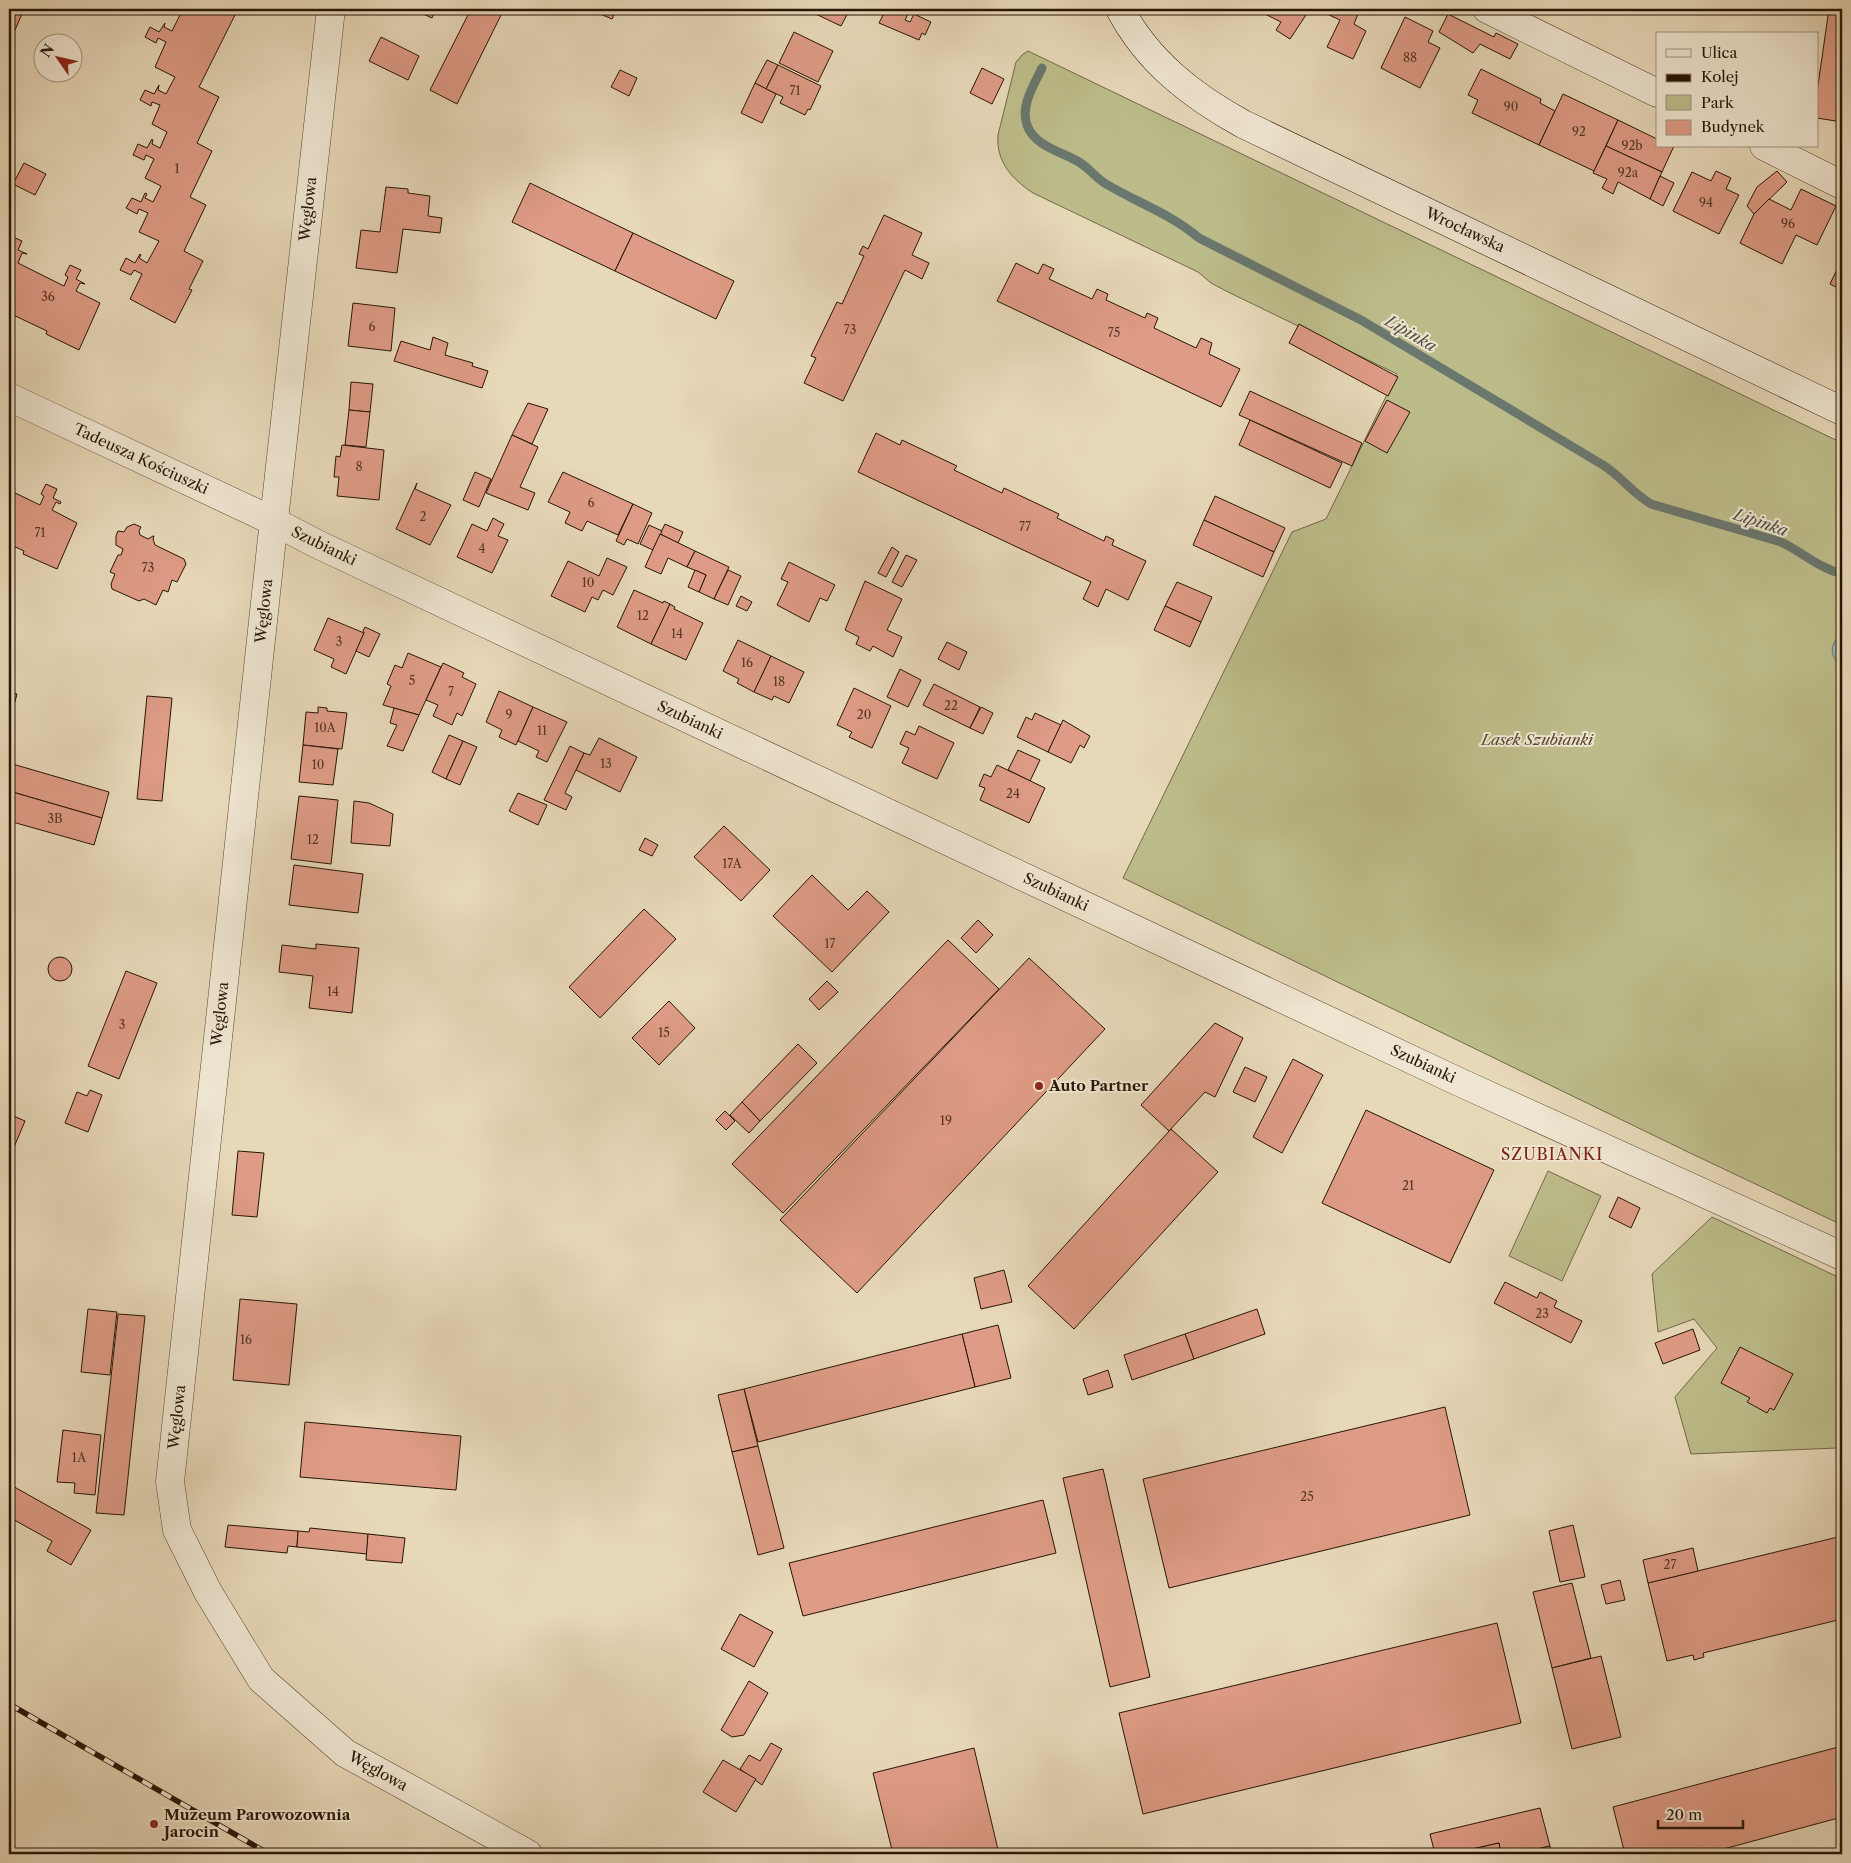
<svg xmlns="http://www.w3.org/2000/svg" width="1851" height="1863" viewBox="0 0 1851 1863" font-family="'Libre Caslon Text',serif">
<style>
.green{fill:#bcbc8a;stroke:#726848}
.water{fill:#97b9b4;stroke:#6a776e}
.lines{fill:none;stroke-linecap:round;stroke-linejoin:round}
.stream{stroke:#6a776e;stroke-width:9}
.building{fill:#de9b85;stroke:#271506}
.street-casing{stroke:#574632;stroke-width:29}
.secondary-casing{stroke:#271506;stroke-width:29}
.street{stroke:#efe6d1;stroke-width:28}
.secondary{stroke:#efe6d1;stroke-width:28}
.rail-casing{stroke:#271506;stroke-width:5.5}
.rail{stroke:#efe6d1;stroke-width:4;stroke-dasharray:11;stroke-linecap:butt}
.poi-dot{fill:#8f2418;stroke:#efe6d1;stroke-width:2}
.labels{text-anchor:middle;stroke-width:4;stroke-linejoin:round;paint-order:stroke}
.number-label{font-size:12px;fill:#553626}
.street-label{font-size:15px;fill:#271506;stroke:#efe6d1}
.park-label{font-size:15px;font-style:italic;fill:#54472e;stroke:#efe6d1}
.poi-label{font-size:15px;font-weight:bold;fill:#271506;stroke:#efe6d1;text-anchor:start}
.water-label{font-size:16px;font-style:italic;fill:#4e4e43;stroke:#efe6d1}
.neighbourhood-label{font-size:16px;letter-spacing:1px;fill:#7a1f14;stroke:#efe6d1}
</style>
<rect width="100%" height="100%" fill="#e7d8b8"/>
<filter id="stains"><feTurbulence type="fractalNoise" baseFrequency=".004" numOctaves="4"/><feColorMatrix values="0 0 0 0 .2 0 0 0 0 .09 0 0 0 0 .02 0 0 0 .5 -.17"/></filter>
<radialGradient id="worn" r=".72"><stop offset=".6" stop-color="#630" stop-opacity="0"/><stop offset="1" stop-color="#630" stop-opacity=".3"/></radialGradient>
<g class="green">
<path d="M1028 51 1842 443V1225L1688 1152 1123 878 1292 532 1326 519 1397 374 1228 292 1211 283 1198 272 1033 193C1012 179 996 162 998 135L1016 62 1022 55Z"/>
<polygon points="1548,1171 1601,1196 1562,1281 1509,1256"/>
<polygon points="1712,1217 1842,1279 1842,1450 1837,1448 1691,1454 1675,1397 1717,1348 1694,1319 1658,1332 1652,1274"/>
</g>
<path class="water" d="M1842 632V669C1829 653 1829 647 1842 632Z"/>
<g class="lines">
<path class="stream" d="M1042 68C1034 85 1020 106 1027 125 1034 146 1062 152 1079 162 1089 168 1096 178 1106 184 1138 203 1169 213 1199 238L1361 320 1603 465C1622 477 1631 492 1651 504L1781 542C1802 552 1819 568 1842 574"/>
</g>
<g class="building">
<polygon points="9,9 24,9 9,44"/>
<polygon points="183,9 238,9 199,87 219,97 197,143 212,151 190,197 206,205 184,251 203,261 189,289 192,290 175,323 130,299 142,274 134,270 131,275 120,270 126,258 135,263 140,254 141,255 139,258 147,263 159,241 139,232 148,213 139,209 137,214 126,208 132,198 141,202 145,193 147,194 145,198 153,202 161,186 145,178 154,159 146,155 144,160 133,155 138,144 147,148 152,139 153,140 152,144 160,148 167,132 152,124 160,105 152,102 151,106 140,100 145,90 154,94 159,85 158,90 166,94 175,77 155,67 166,42 158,38 156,43 145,37 150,27 159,32 165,23 164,27 172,31"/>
<polygon points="412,9 436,9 432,18"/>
<polygon points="471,9 504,9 457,104 430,90"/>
<polygon points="600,9 617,9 612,19 598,13"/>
<polygon points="805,9 850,9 841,26"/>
<polygon points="886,9 904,9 909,12 905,20 910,22 914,14 931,22 925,35 922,33 919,40 879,23"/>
<polygon points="1255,9 1310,9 1290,39 1276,30 1281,22"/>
<polygon points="1329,9 1360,9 1354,24 1366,31 1353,59 1327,47 1340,20 1327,14"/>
<polygon points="1829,9 1842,9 1842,122 1817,118 1817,92"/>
<polygon points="1448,14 1494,37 1496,33 1518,44 1510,59 1480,44 1473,53 1439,32"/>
<polygon points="1405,17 1433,31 1428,42 1440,48 1420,88 1381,68"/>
<polygon points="794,32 833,51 818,82 779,63"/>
<polygon points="381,37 419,56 408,80 369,61"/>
<polygon points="767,60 778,65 766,89 755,83"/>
<polygon points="778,65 821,86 810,110 808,109 805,115 780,103 783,97 766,89"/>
<polygon points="982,68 1004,79 992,104 970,93"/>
<polygon points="1481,69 1541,99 1540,103 1555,111 1539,145 1472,113 1478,100 1468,95"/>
<polygon points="620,70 637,78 629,96 611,87"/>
<polygon points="755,83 776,94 762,123 741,113"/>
<polygon points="1563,94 1618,120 1594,171 1539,145"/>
<polygon points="1618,120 1657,139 1657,137 1657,146 1674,146 1662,172 1606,146"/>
<polygon points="1606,146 1662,172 1650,199 1618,182 1613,194 1602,188 1607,179 1593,173"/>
<polygon points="24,163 46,174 35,195 13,184"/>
<polygon points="1716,171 1731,178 1726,189 1739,195 1719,234 1673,211 1692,172 1711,181"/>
<polygon points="1777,171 1787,182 1754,214 1747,206 1757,187"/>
<polygon points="1660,176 1674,183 1663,206 1650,199"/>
<polygon points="530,183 633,233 615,271 512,222"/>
<polygon points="386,187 408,189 408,193 430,196 428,216 442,218 440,233 403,229 397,273 356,268 361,230 380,232"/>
<polygon points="1801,189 1836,206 1817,245 1796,235 1782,264 1740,243 1754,214 1769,199 1791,210"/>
<polygon points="884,215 922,233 912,255 929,263 922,279 905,270 843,401 804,383 816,358 811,356 837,302 842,304 864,256 859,254 863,246 868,249"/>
<polygon points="633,233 734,281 716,319 615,271"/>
<polygon points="11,236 22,241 18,250 27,254 22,253 18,263 64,286 68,277 65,275 70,265 81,270 76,279 85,284 80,283 76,291 100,303 79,350 46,334 47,331 9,313 9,253 11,249 9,248 9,242"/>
<polygon points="1842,259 1842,290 1830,284"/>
<polygon points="1016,263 1038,274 1043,264 1054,269 1049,279 1092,299 1097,289 1108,294 1106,300 1145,318 1147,313 1158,318 1154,328 1196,348 1201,338 1212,343 1209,354 1240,369 1221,407 997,301"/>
<polygon points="353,303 395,308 391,351 348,346"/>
<polygon points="1299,324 1398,377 1388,396 1289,343"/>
<polygon points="433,337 448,343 445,355 473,363 472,366 488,371 482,388 394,361 401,341 430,350"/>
<polygon points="351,382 373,384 370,412 349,410"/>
<polygon points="1250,391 1362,443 1352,466 1239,415"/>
<polygon points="1387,400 1410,412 1387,453 1365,441"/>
<polygon points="528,403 548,409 532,444 512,435"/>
<polygon points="349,410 370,412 366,447 345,445"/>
<polygon points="1250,420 1342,463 1330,488 1239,445"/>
<polygon points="876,433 900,445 902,440 957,466 954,470 1002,493 1004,488 1059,514 1057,518 1104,541 1106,536 1114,540 1112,545 1146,561 1128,600 1106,589 1098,607 1083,599 1091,582 858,472"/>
<polygon points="512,435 538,447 520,487 535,493 528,510 486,493"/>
<polygon points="342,445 384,450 379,500 337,496 339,477 334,477 336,456 340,457"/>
<polygon points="475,472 491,479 479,507 463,500"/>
<polygon points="563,472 633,504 618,535 587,521 582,531 565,523 570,512 548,502"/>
<polygon points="417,483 415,489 451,505 430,545 396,529"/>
<polygon points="46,484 57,489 53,498 61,502 60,504 56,502 52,510 77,523 57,569 23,554 24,551 9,544 9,490 40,505 44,496 41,494"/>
<polygon points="1215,496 1285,528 1274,552 1204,520"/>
<polygon points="633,504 652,513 638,544 627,539 624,545 616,541"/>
<polygon points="493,518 504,524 498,536 508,540 492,573 457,557 472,524 487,531"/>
<polygon points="1204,520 1274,552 1263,577 1193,545"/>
<polygon points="134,524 141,527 139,531 140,535 148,539 153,536 154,536 153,539 155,545 184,559 186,564 177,582 172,580 168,592 163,590 156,605 144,599 139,601 112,589 111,584 115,574 110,572 118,555 121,555 123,549 116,545 116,536 118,531 124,532 127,527"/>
<polygon points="665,524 683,532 678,543 660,534"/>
<polygon points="649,525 662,531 653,550 640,544"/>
<polygon points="660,534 695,551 687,567 668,558 661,574 645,567"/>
<polygon points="892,547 899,552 886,577 878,573"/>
<polygon points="695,551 729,567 714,599 699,592 706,575 687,567"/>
<polygon points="906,555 917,560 902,587 892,582"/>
<polygon points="607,558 627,567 613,595 603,590 598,600 592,597 585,612 551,596 568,561 599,576"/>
<polygon points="789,562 835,585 827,601 820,598 809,622 777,605 788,582 781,579"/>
<polygon points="695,570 706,575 699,592 688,587"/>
<polygon points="728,570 741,576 728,605 714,599"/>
<polygon points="865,581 902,599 887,630 902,637 893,657 873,646 870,651 856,644 859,637 845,630"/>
<polygon points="1177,582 1212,597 1201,622 1165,606"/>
<polygon points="634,590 663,603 664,601 670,604 651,644 617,627"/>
<polygon points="741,596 752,602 747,611 736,606"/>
<polygon points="670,604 675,607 674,609 703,623 686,660 651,644"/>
<polygon points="1165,606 1201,622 1190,647 1154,630"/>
<polygon points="328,618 364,633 346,674 331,667 334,659 314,650"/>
<polygon points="365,627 380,634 369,657 356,651 364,633 363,631"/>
<polygon points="738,640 771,656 754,692 737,683 739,679 723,671"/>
<polygon points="947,642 967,652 959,670 938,659"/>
<polygon points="408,653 441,667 419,715 383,705 391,686 387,684 395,665 402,668"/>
<polygon points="771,656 804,672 789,703 774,696 772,700 754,692"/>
<polygon points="443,663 464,673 462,677 476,684 462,716 457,713 452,725 433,716 438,705 426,700"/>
<polygon points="900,669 921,680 908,707 887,697"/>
<polygon points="934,684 980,707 970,728 923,705"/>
<polygon points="854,688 891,706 872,748 849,737 852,732 837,725"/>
<polygon points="499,691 533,707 516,745 499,737 502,730 486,722"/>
<polygon points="9,692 17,694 10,720 9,720"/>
<polygon points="147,696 172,698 162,801 137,799"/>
<polygon points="318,707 327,708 327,711 347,713 342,749 303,745 306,712 318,713"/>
<polygon points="533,707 567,722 547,762 536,757 539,751 518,741"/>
<polygon points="981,707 993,713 983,734 970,728"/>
<polygon points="394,708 419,715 403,751 387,746 397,725 390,723"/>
<polygon points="1035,713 1061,725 1048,752 1017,737 1026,717 1032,720"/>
<polygon points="1063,720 1090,736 1084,748 1080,745 1071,763 1048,752"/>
<polygon points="919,726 954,743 937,779 902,763 909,748 900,744 906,731 915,735"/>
<polygon points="449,735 463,741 446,779 432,772"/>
<polygon points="599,738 637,757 620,792 576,770 584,753 590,755"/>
<polygon points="463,741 477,747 460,785 446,779"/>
<polygon points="303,745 338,749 333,785 299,782"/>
<polygon points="570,746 584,753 565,793 572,797 566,810 544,800"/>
<polygon points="1018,750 1040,760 1030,781 1008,770"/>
<polygon points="9,763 109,792 102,818 9,791"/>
<polygon points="997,765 1045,788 1029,823 980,800 985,788 979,786 984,774 991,777"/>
<polygon points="9,791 102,818 94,845 9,821"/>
<polygon points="518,793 547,805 538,825 509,811"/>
<polygon points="299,796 338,800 331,864 291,859"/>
<polygon points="354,801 369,803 393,814 390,846 351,843"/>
<polygon points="724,826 770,870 741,901 694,857"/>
<polygon points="645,838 658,845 652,856 639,850"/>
<polygon points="294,865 363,874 358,913 289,905"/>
<polygon points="812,875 848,910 867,891 889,912 832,972 773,916"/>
<polygon points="644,909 676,939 600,1018 569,987"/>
<polygon points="978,920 993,935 976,953 961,938"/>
<polygon points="948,940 999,989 783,1213 732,1164"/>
<polygon points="316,944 359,948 352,1013 309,1008 313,976 279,972 282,945 316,949"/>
<circle cx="60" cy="969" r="12"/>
<polygon points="1029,958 1105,1029 857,1293 780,1220"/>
<polygon points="126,971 157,983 119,1079 88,1066"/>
<polygon points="827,981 838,992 819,1010 809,999"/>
<polygon points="669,1001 695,1028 659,1065 632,1038"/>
<polygon points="1215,1023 1243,1038 1215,1097 1205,1092 1169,1131 1141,1105"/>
<polygon points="798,1044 817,1063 760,1121 742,1102"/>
<polygon points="1293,1059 1323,1075 1282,1153 1253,1137"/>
<polygon points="1245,1067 1267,1077 1255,1102 1233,1092"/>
<polygon points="90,1090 102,1095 88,1132 65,1123 77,1092 87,1096"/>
<polygon points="742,1102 760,1121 749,1133 730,1115"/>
<polygon points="1366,1110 1494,1170 1450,1263 1322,1203"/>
<polygon points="725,1111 735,1121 726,1130 716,1120"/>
<polygon points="9,1114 25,1121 9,1159"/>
<polygon points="1171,1129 1218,1172 1074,1329 1028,1286"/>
<polygon points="238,1151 264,1153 257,1217 232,1215"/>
<polygon points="1618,1197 1640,1208 1631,1228 1609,1217"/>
<polygon points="1004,1270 1012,1302 981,1309 974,1278"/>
<polygon points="1505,1282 1537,1298 1540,1292 1557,1301 1554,1307 1582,1321 1571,1343 1494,1303"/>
<polygon points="240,1299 297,1304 289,1385 233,1380"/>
<polygon points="88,1309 117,1312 110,1375 81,1372"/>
<polygon points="1257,1309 1265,1334 1194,1359 1185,1334"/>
<polygon points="118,1314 145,1316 124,1515 96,1513"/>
<polygon points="998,1325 1011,1378 975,1387 962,1334"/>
<polygon points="1693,1329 1700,1350 1663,1364 1655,1343"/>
<polygon points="962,1334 975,1387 758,1442 744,1389"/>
<polygon points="1185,1334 1194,1359 1132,1380 1124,1355"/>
<polygon points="1740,1347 1793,1374 1774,1410 1770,1408 1767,1413 1747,1402 1750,1398 1721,1383"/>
<polygon points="1108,1370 1113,1387 1088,1395 1083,1379"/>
<polygon points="744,1389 758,1446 732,1452 718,1395"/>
<polygon points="1445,1407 1470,1515 1169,1588 1143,1479"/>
<polygon points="305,1422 461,1436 456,1490 300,1477"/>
<polygon points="63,1430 101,1435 95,1495 74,1493 75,1483 57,1482"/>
<polygon points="758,1446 784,1548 758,1555 732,1452"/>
<polygon points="1103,1469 1150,1677 1110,1687 1063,1478"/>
<polygon points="9,1484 91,1530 71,1565 47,1551 52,1541 9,1517"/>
<polygon points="1043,1500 1056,1553 803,1616 789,1563"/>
<polygon points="228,1525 298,1531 297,1547 288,1546 287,1553 225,1547"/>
<polygon points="1573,1525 1585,1577 1560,1582 1549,1531"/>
<polygon points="310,1528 368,1534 367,1554 297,1547 298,1531 309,1532"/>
<polygon points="368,1534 405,1538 402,1563 366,1560"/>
<polygon points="1842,1536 1842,1619 1703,1653 1704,1657 1694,1660 1693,1655 1667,1661 1648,1583"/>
<polygon points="1693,1548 1698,1571 1648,1583 1643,1560"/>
<polygon points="1620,1580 1625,1600 1606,1604 1601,1585"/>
<polygon points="1572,1583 1591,1658 1552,1668 1533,1592"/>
<polygon points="740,1614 773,1632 754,1667 721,1649"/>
<polygon points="1497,1623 1521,1723 1143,1814 1119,1713"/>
<polygon points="1601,1656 1621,1737 1572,1749 1552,1668"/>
<polygon points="749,1681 768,1693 744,1735 732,1737 721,1730"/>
<polygon points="771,1743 782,1749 762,1785 740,1769 749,1755 760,1761"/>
<polygon points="1842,1746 1842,1817 1705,1854 1625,1854 1613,1807"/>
<polygon points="974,1748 999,1854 893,1854 873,1773"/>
<polygon points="723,1760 756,1779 736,1812 703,1792"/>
<polygon points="1540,1808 1550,1846 1516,1854 1501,1854 1499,1843 1450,1854 1435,1854 1430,1834"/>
<polygon points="1499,1843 1501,1854 1450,1854"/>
<polygon points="1550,1846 1551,1854 1516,1854"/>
</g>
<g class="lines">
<defs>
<g id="street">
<polyline points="331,9 272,538 170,1482 177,1530 208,1592 261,1679 345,1753 528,1854"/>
<polyline points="1487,9 1657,93"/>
<polyline points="1764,146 1842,185"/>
<polyline points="9,397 273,521 317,544 1457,1081 1842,1256"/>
</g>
<path id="secondary" d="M1120 9C1147 61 1192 96 1243 124L1842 411"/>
</defs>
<use href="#street" class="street-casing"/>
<use href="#secondary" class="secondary-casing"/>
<use href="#street" class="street"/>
<use href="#secondary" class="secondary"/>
<defs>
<polyline id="rail" points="9,1704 269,1854"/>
</defs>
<use href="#rail" class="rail-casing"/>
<use href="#rail" class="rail"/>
</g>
<g class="poi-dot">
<circle cx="1039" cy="1086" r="5"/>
<circle cx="154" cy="1824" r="5"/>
</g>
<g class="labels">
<g class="number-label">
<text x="1410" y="62">88</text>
<text x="795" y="95">71</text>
<text x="1511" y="111">90</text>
<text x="1579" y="136">92</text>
<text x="1632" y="150">92b</text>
<text x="177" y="173">1</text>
<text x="1628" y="177">92a</text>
<text x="1706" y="207">94</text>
<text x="1788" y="228">96</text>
<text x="48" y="301">36</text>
<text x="372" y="331">6</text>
<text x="850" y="334">73</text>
<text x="1114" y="337">75</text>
<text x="359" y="471">8</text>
<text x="591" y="507">6</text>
<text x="423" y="521">2</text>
<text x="1025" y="531">77</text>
<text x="40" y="537">71</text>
<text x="482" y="553">4</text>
<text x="148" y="572">73</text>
<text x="588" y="587">10</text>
<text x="643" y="620">12</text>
<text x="677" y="638">14</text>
<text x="339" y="646">3</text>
<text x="747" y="667">16</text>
<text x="412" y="685">5</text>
<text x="779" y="686">18</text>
<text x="451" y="696">7</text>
<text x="951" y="710">22</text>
<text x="509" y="719">9</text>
<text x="864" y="719">20</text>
<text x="325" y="732">10A</text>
<text x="542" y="735">11</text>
<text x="606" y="768">13</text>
<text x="318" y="769">10</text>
<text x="1013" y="798">24</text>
<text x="55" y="823">3B</text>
<text x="313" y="844">12</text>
<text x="732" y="868">17A</text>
<text x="830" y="948">17</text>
<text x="333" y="996">14</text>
<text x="122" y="1029">3</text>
<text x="664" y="1037">15</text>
<text x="946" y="1125">19</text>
<text x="1408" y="1190">21</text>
<text x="1542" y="1318">23</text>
<text x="246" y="1344">16</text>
<text x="79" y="1462">1A</text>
<text x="1307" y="1501">25</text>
<text x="1670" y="1569">27</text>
</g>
<g class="street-label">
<text transform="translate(308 209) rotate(-84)" y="5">Węglowa</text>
<text transform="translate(1465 230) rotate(25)" y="5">Wrocławska</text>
<text transform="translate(141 459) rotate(25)" y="5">Tadeusza Kościuszki</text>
<text transform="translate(324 546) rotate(26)" y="5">Szubianki</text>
<text transform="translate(264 611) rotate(-84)" y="5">Węglowa</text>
<text transform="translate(690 720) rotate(25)" y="5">Szubianki</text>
<text transform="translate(1056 892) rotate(25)" y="5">Szubianki</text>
<text transform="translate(220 1014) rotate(-84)" y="5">Węglowa</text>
<text transform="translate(1423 1064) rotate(25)" y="5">Szubianki</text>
<text transform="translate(177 1417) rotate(-84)" y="5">Węglowa</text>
<text transform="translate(378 1771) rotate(29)" y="5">Węglowa</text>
</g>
<g class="park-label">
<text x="1537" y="745">Lasek Szubianki</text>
</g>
<g class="poi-label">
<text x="1049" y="1091">Auto Partner</text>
<text x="164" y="1820">Muzeum Parowozownia<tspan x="164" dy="17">Jarocin</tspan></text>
</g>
<g class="water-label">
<text transform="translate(1411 333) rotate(30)" y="6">Lipinka</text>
<text transform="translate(1761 522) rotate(18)" y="6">Lipinka</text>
</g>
<g class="neighbourhood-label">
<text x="1552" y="1160">SZUBIANKI</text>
</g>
</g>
<rect width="1851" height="1863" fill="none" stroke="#e7d8b8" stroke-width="30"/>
<rect x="10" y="10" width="1831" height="1843" fill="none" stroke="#271506" stroke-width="2.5"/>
<rect x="15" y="15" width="1821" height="1833" fill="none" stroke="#271506"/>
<rect x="1656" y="32" width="162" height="115" fill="#efe6d1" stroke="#9f9280"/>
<rect x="1666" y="49" width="25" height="8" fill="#efe6d1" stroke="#9f9280"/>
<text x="1701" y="58" font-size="15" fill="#271506">Ulica</text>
<rect x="1666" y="74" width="25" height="8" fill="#271506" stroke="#9f9280"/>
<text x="1701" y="82" font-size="15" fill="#271506">Kolej</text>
<rect x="1666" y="95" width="25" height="15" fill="#bcbc8a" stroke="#9f9280"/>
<text x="1701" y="108" font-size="15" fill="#271506">Park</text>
<rect x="1666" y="120" width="25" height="15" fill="#de9b85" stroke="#9f9280"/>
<text x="1701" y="132" font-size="15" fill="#271506">Budynek</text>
<g transform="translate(58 58) rotate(304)"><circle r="24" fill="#efe6d1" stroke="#9f9280"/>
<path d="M0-4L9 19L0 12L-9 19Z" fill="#8f2418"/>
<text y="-8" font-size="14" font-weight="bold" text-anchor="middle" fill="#271506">N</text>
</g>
<path d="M1658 1820v8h85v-8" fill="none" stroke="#271506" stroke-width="2.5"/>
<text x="1666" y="1820" font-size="15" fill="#271506" stroke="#efe6d1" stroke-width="4" paint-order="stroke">20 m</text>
<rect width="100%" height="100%" filter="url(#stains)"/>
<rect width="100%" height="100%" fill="url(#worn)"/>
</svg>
